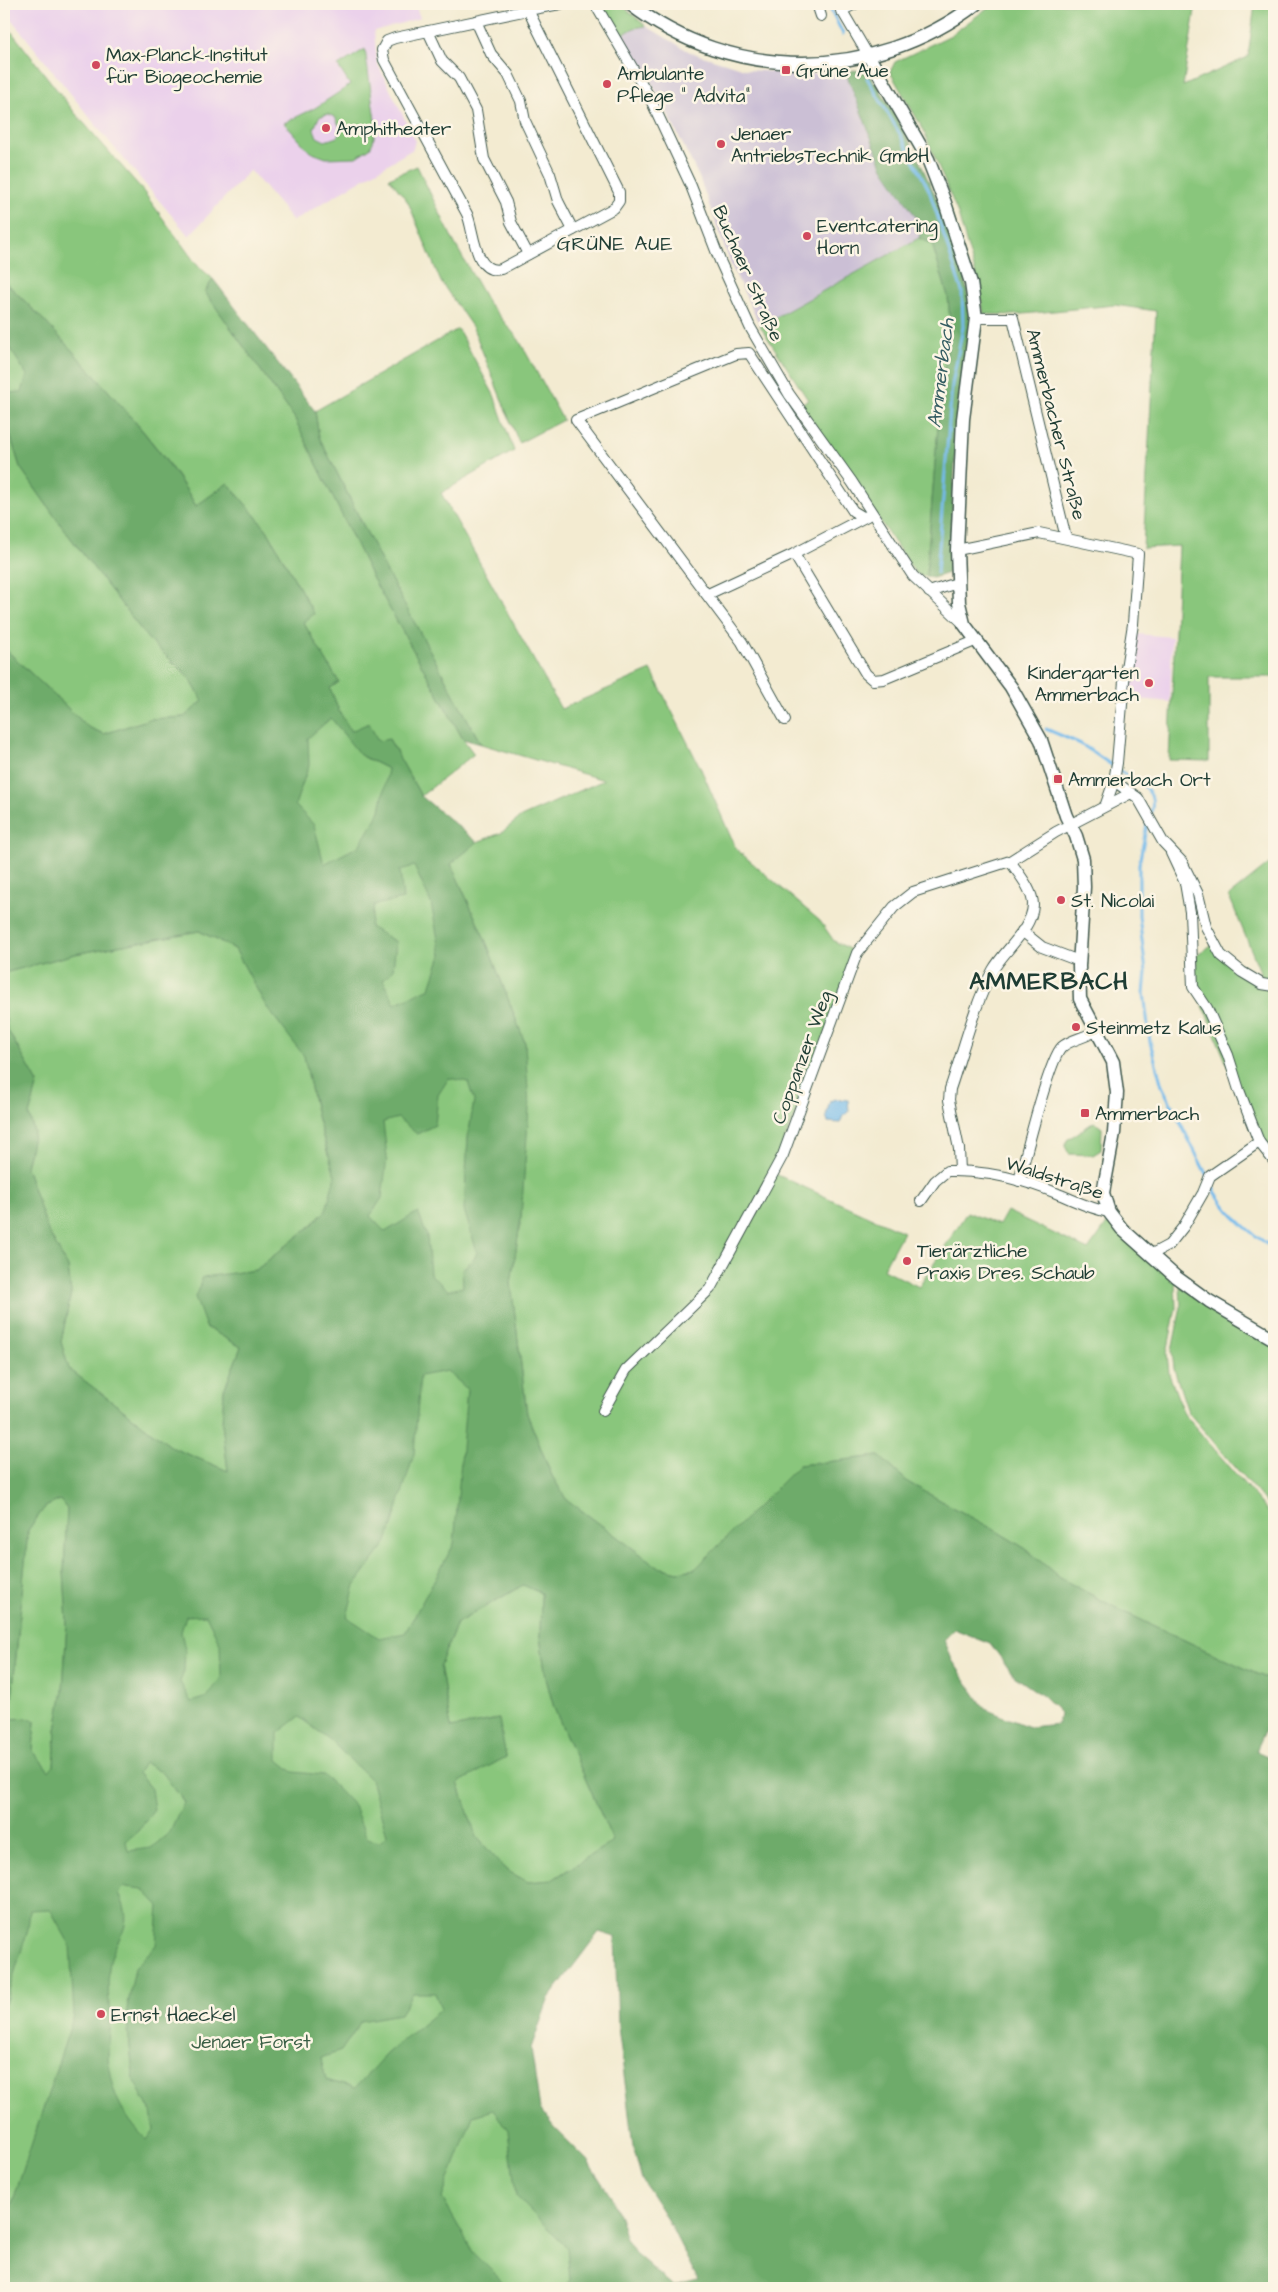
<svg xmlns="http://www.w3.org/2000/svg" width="1278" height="2292" viewBox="0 0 1278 2292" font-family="'Architects Daughter',sans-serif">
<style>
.built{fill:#ebd1eb}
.industrial{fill:#cbbfd5}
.green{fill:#89c67b;stroke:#548258;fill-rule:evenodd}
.forest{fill:#6eab6b;stroke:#467450;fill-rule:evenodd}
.water{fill:#75bbec;stroke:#4a7c90}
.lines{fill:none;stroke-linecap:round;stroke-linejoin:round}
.stream{stroke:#75bbec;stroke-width:3}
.minor-casing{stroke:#3f574c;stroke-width:12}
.major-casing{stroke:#3f574c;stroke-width:15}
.minor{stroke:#fff;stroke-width:10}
.major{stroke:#fff;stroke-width:12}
.poi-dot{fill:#d1495b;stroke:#fcf5e5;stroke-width:2}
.labels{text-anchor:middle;stroke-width:5;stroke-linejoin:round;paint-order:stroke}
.poi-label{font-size:19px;fill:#1f3d34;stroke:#fcf5e5;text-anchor:start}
.street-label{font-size:19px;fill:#1f3d34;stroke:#fcf5e5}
.park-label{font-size:19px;fill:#3a5f46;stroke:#fcf5e5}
.neighbourhood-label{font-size:20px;letter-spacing:1px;fill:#1f3d34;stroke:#fcf5e5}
.water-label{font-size:20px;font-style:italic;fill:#345c62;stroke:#fcf5e5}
.district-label{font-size:24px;font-weight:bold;letter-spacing:1px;fill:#1f3d34;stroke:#fcf5e5}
</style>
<rect width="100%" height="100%" fill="#fcf5e5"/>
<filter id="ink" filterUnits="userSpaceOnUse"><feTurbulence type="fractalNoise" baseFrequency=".02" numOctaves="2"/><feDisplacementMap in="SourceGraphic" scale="10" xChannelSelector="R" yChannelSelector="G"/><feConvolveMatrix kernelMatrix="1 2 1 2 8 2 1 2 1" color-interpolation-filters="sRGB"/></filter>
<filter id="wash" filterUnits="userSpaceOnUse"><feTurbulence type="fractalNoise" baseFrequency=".0096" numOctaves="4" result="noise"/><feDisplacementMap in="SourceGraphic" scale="20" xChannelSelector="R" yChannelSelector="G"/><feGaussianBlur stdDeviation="1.12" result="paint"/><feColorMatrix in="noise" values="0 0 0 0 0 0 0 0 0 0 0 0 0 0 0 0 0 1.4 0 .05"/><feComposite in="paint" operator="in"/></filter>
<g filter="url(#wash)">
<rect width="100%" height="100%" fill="#f3ebd1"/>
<g class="built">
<polygon points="4,4 160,4 162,6 165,4 415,4 420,18 374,31 377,63 415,140 413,149 293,221 250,170 189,236 102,133 4,10"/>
<polygon points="1136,634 1172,637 1170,702 1126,698"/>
</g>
<polygon class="industrial" points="646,26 690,52 748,70 807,74 846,73 883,168 922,226 919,238 760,326 731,265 699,177 658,94 622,35 634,28"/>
<g class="green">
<polygon points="602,4 620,4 646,26 634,28 622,35 615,27"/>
<polygon points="993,4 1196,4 1183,86 1248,57 1255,4 1274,4 1274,677 1209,677 1209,761 1169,760 1179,546 1143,548 1156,311 1115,305 1013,315 984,314 976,275 957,211 923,129 890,72 895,62 951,35"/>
<path d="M4 22 75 113 140 187 197 265 213 279 205 292 294 417 372 577 463 739 474 754 421 796 389 739 366 758 388 769 405 828 500 1068 491 1444 425 1641 529 2108 652 2288H4V1816L72 1781 266 1486 326 1211 312 1225 256 1270 203 1278 206 1327 241 1347 224 1390 222 1424 228 1471 173 1448 69 1369 61 1342 71 1293 68 1267 48 1231 26 1167 34 1132 29 1115 38 1083 7 1029 4 1006V973L75 954 199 931 235 949 266 1006 304 1055 317 1116 328 1155 330 1024 225 737 178 637 4 402V309L338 708 330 688 339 682 303 622 314 614 267 530 228 483 196 506C173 465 142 429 111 394 77 355 42 317 4 281Z"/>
<path d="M365 49 376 127 373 142 370 148 356 157 326 158 310 152 284 123 315 108 350 85 338 66ZM327 114 335 117 341 129 337 137 325 141 317 137 314 129 319 117Z"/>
<polygon points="417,166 454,242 487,301 519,340 563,420 519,443 473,328 441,282 408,202 389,178"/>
<polygon points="919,238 932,244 948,296 950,321 948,346 941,388 926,577 916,574 801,404 808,400 760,326"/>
<polygon points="458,329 494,395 514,451 441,493 561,709 651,670 701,769 736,849 820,921 834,941 855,952 808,1084 771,1172 903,1232 883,1269 919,1287 967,1212 999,1225 1007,1211 1088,1250 1106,1225 1110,1225 1175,1281 1176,1308 1167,1353 1169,1374 1184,1414 1271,1515 1272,1530 1274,1531 1274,1682 1122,1611 1060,1578 1026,1549 998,1532 909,1483 879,1456 799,1465 695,1569 678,1572 658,1567 566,1499 552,1476 527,1414 511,1283 521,1217 525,1043 487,944 451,864 477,842 501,833 521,817 604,780 481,744 383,565 319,437 315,411"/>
<polygon points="4,415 20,467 63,528 149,640 188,676 203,701 184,717 150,719 104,734 88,727 4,648"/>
<polygon points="1274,860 1274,1161 1259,1142 1195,986 1197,954 1212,945 1266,986 1229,896"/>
<polygon points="1094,1122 1102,1128 1101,1150 1093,1155 1069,1154 1065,1146 1067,1140"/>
<polygon points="1180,1286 1274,1343 1274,1510 1265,1502 1188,1412 1174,1369 1172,1351 1181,1307"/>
<polygon points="60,1500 67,1509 64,1571 67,1622 63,1691 56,1730 54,1766 49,1771 33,1751 35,1721 10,1719 28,1530 45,1507"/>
<polygon points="523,1585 541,1593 540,1637 546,1678 554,1708 613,1841 552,1880 528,1882 506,1870 475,1836 458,1782 506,1757 498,1719 451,1728 440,1665 457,1623"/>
</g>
<g class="forest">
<polygon points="854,70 867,73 878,86 915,151 945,217 965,280 973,319 959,400 948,573 933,578 926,577 941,388 948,346 950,321 948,296 932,244 919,238 922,226 883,168 846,73"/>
<polygon points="213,279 315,411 319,437 383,565 481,744 463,739 372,577 294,417 205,292"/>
<path d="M4 281C41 316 76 354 110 393 141 428 172 465 196 506L228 483 267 530 314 614 303 622 339 682 330 688 339 711 351 731 369 723 378 741 389 739 421 796 477 842 451 864 487 944 525 1043 529 1108 521 1217 511 1283 527 1414 552 1476 566 1499 658 1567 678 1572 695 1569 799 1465 879 1456 909 1483 998 1532 1026 1549 1060 1578 1122 1611 1274 1682V1711L1256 1751 1274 1759V2288H563L570 2280 567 2248 516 2196 508 2130 493 2110 473 2116 442 2198 473 2252 509 2288H4V2228L74 2015 70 1945 50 1909 30 1910 28 1929 4 2007V1006L7 1029 38 1083 29 1115 34 1132 26 1167 48 1231 68 1267 71 1293 61 1342 69 1369 173 1448 228 1471 222 1424 224 1390 241 1347 206 1327 195 1297 203 1277 256 1270 312 1225 326 1210 335 1176 317 1116 304 1056 266 1006 235 949 199 931 75 954 4 973V648L88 727 104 734 150 719 184 717 203 701 188 676 149 640 63 528 20 467 4 415V389L6 393 22 392 27 375 4 339ZM331 718 360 755 388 769 380 811 359 846 324 864 314 825 295 805 309 765 308 738ZM414 866 431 903 441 955 430 988 395 1004 383 980 393 970 396 942 370 927 374 905 403 899 400 870ZM449 1078 468 1082 474 1101 468 1137 464 1210 477 1252 474 1259 462 1269 463 1287 448 1290 430 1274 427 1236 418 1212 385 1232 370 1216 382 1198 387 1157 383 1122 398 1118 417 1134 435 1125 438 1095ZM447 1371 467 1389 454 1544 405 1633 379 1638 347 1617 355 1585 387 1542 414 1454 420 1376ZM60 1500 67 1509 64 1571 67 1622 63 1691 56 1730 54 1766 49 1771 33 1751 35 1721 27 1718 10 1719 28 1530 45 1507ZM523 1585 541 1593 540 1637 546 1678 554 1708 613 1841 552 1880 528 1882 506 1870 476 1836 458 1783 506 1757 499 1719 451 1728 440 1665 457 1623ZM206 1615 220 1644 221 1677 207 1697 191 1702 180 1682 184 1671 185 1649 181 1632 186 1616ZM954 1629 990 1643 1014 1676 1043 1696 1060 1713 1058 1724 1029 1727 985 1709 952 1660 944 1639ZM299 1717 329 1739 371 1780 387 1835 379 1843 366 1837 354 1806 324 1775 293 1772 278 1760V1733ZM144 1763 163 1773 184 1802 170 1832 151 1848 128 1851 126 1841 138 1831 154 1810 151 1789 138 1773ZM125 1887 143 1889 159 1906 156 1945 135 1968 126 2014 134 2081 151 2112 154 2130 147 2140C122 2117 108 2087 108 2052 109 2041 111 2029 110 2018 109 2002 107 1985 109 1968 114 1933 137 1933 119 1893ZM599 1932 615 1937 618 2027 633 2146 642 2180 666 2217 698 2280 673 2286 636 2254 626 2238 613 2200 587 2160 553 2126 540 2109 531 2048 549 1998ZM413 1993H435L441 2009 387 2053 355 2088 326 2080 321 2058 341 2051 361 2021 400 2014Z"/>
</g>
<polygon class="water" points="835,1099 848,1100 849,1112 843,1116 840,1123 828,1122 826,1116 830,1101"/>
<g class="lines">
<g class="stream">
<polyline points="828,4 843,34"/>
<polyline points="867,78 900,134 929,190 962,291 963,327 952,385 937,573"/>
<polyline points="1046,729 1081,744 1113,766"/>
<path d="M1118 770C1136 782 1159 788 1151 813"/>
<polyline points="1148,819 1139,864 1139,916 1146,972 1144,993 1150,1042 1162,1086 1207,1176"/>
<path d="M1210 1182C1223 1209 1248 1233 1274 1248"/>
</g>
</g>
</g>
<g filter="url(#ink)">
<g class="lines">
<defs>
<g id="minor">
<polyline points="595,4 650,98 691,186 720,261 750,327 789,394 852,482 913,576 964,624"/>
<polyline points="817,4 821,16"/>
<polyline points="838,4 868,55"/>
<path d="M528 10 619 192V201L614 208 501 269C474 276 474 229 467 214L384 60 382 50 387 41 395 38Z"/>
<polyline points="528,10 560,4"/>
<polyline points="841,11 855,4"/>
<polyline points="476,21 491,54 508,74 521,101 525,121 550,174 558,201 573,230"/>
<polyline points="428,31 442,61 459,78 476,110 484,159 506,202 511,222 528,254"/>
<polyline points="976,318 1013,318 1066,538"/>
<polyline points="867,516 794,554 866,674 873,680 884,679 975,641"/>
<polyline points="957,550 1039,533 1138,554 1133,624 1124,681 1117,763 1114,781 1106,804"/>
<polyline points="929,592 957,583"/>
<polyline points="708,594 794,554"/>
<polyline points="785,720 742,642 576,420 736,354 749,353 853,511 863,517"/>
<polyline points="1114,781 1138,798 1163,842 1182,862 1198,894 1206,927 1221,955 1242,972 1262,984 1274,986"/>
<polyline points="1171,853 1185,883 1190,912 1193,987 1207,1008 1228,1055 1239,1090 1259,1142 1274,1161"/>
<polyline points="1022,931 1042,947 1079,961"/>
<path d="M960 1171 959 1149 949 1100 950 1089C963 1051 974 1005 993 970 1004 950 1032 930 1033 905 1033 890 1018 873 1010 861"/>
<path d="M1019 1181C1025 1158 1049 1059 1062 1047 1071 1039 1086 1038 1097 1030"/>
<path d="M921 1201 935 1181 947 1171C983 1170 1022 1179 1056 1193 1074 1200 1090 1209 1109 1212"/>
<polyline points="1152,1254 1169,1245 1184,1226 1203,1193 1210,1176 1259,1142"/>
<polyline points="603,1411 626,1370 710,1289 783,1155 857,953 894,907 913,892 1010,861 1056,832 1131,793"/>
</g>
<g id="major">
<path d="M630 4C732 83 874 82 976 4"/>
<polyline points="868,55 928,159 945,203 971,283 976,318 963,419 957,550 959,603 964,624 1011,687 1041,740 1066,816 1076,836 1083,859 1084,887 1079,966 1080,999 1113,1062 1117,1093 1114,1133 1103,1193 1109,1212 1122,1229 1176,1277 1209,1301 1274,1339"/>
</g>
</defs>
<use href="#minor" class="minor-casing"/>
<use href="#major" class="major-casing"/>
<use href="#minor" class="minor"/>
<use href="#major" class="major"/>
</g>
</g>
<g class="poi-dot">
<circle cx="96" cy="65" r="5"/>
<rect x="781" y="65" width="10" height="10" rx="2.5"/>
<circle cx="607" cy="84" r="5"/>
<circle cx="326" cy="128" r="5"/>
<circle cx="721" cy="144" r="5"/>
<circle cx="807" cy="236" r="5"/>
<circle cx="1149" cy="683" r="5"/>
<rect x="1053" y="774" width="10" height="10" rx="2.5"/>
<circle cx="1061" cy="900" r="5"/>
<circle cx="1076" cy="1027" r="5"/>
<rect x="1080" y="1108" width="10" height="10" rx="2.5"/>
<circle cx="907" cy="1261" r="5"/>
<circle cx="101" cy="2014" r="5"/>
</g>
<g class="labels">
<g class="poi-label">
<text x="106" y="61">Max-Planck-Institut<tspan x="106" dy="22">für Biogeochemie</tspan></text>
<text x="796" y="77">Grüne Aue</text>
<text x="617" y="80">Ambulante<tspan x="617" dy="22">Pflege " Advita"</tspan></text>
<text x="336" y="135">Amphitheater</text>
<text x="731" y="140">Jenaer<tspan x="731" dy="22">AntriebsTechnik GmbH</tspan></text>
<text x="817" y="232">Eventcatering<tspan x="817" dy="22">Horn</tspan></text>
<text x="1139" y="679" text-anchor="end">Kindergarten<tspan x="1139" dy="22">Ammerbach</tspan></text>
<text x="1068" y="786">Ammerbach Ort</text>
<text x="1071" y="907">St. Nicolai</text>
<text x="1086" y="1034">Steinmetz Kalus</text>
<text x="1095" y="1120">Ammerbach</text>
<text x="917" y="1257">Tierärztliche<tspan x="917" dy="22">Praxis Dres. Schaub</tspan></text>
<text x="111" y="2021">Ernst Haeckel</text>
</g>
<g class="street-label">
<text transform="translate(749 273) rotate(66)" y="7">Buchaer Straße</text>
<text transform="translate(1057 424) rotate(76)" y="7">Ammerbacher Straße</text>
<text transform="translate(801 1057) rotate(-70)" y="7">Coppanzer Weg</text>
<text transform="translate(1055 1177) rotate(18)" y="7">Waldstraße</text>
</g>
<g class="park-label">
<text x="251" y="2048">Jenaer Forst</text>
</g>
<g class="neighbourhood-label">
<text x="615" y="250">GRÜNE AUE</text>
</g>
<g class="water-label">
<text transform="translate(940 373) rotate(-83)" y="7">Ammerbach</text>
</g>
<g class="district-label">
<text x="1049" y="989">AMMERBACH</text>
</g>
</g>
<rect width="1278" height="2292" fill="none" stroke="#fcf5e5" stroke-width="20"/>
</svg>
